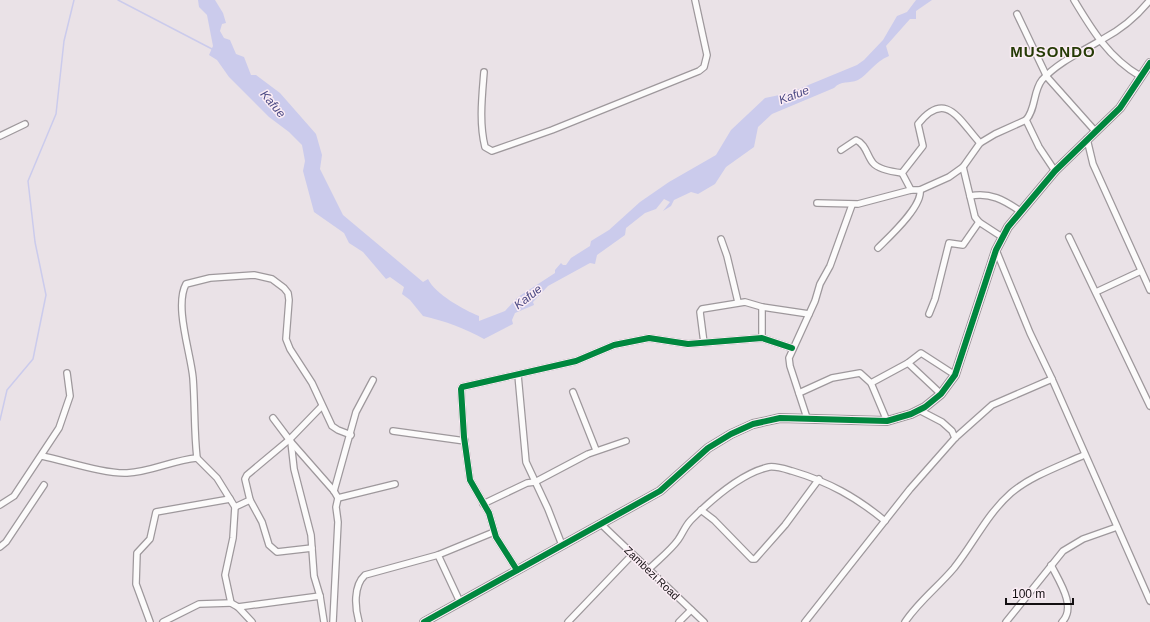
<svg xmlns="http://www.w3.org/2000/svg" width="1150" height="622" viewBox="0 0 1150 622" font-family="Arial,sans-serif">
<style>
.water{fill:#cbcbec}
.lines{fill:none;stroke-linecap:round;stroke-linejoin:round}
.stream{stroke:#cbcbec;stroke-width:1.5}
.street-casing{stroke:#9e989c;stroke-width:8}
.secondary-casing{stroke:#9e989c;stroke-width:10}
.street{stroke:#fcfbfb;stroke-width:5.5}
.secondary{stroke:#f3f0f4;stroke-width:8}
.cycleway-casing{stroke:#fbedf5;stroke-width:8}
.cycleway{stroke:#00873e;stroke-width:6}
.labels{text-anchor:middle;stroke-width:3;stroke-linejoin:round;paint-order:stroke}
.street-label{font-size:11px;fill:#130f11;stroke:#fbedf5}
.water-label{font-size:12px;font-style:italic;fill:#4d4b85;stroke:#fbedf5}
.district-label{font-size:15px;font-weight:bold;letter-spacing:1px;fill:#263b06;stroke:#fbedf5}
</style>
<rect width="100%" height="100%" fill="#eae2e7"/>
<path class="water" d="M198 0H215L223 13 226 23 222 24 220 31 224 38 230 40 236 54 244 57 251 75H256L280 93 316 134 322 155 320 169 343 215 423 282 428 279C435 294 464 310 479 316V321L505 311 518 297 555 273V270L561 263 563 265H566L571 258 590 246 591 241 609 230 640 202 669 182 716 155 731 130 765 98 789 93 857 65 864 60 883 40 897 16 907 12 916 0H932L916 11V19H910L886 46 889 56C874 62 869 74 858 80 849 84 841 80 834 88L772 114 758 127 754 147 726 167 715 184 698 194 691 192 674 200 671 206 663 211 670 202 664 199 656 209 645 213 626 228 625 235 597 255 595 264 590 263 548 286 533 302 534 305 515 313 512 320 513 324 484 339C464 328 445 321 423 316L410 300 402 294 404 287 390 277 386 279 363 252 349 243 344 233 314 212 303 171 305 161 302 145 289 132 269 117 229 77 217 60 209 55 213 46 207 15 199 7Z"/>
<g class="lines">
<g class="stream">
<polyline points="118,0 212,49"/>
<polyline points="0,420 7,390 33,359 46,295 35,242 28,181 56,114 64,41 74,0"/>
</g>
<defs>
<g id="street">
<path d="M1074 0C1092 30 1109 58 1140 76"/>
<polyline points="1017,14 1047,77 1096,132"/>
<path d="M484 72C482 97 479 123 485 147L492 151 552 130 699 71 704 67 707 55 695 0"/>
<polyline points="0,136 25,124"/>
<polyline points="1087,139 1093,164 1150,290"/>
<path d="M841 150 856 140C866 144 867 156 873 163 879 170 894 172 902 173"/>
<polyline points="963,167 980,143 995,134 1026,120"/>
<path d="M1055 171 1039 147 1026 120C1036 109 1033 91 1042 80 1058 62 1083 51 1103 39 1120 30 1138 15 1150 0"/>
<path d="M911 190 902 173 923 146 918 124C946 89 959 120 980 143"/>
<path d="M970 196C990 192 1004 200 1020 211"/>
<polyline points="817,203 858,204 911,190 920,190 949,177 963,167 975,217 979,222 1002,237"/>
<polyline points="1069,237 1150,406"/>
<polyline points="721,239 727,256 738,302"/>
<path d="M878 248C889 237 923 206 920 190"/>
<polyline points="996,250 1030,333 1052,379 1150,601"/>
<polyline points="1096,292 1141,271"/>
<polyline points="762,307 762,338"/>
<polyline points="929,314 935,299 949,243 963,245 979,222"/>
<polyline points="704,343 700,312 702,309 745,302 762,307 809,314"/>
<polyline points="908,363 941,394"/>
<polyline points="518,375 526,462 548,509 562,545"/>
<polyline points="871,383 908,363 921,353 955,375"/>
<polyline points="573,392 596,450"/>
<polyline points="799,393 832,378 860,373 871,383 887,421"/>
<polyline points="919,410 942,422 952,431 955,438"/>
<polyline points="273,418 291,442 334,491 338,498 336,507 338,522 333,622"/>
<polyline points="807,418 790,366 789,358 815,301 820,284 830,266 852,205"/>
<polyline points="393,431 465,441"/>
<polyline points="291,442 294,469 311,535 314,576 320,596 324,622"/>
<path d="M42 456C66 461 105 474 127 473 151 472 173 460 197 458L217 478 235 507 233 538 225 575 231 603 238 607 252 622"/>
<path d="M197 458C194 431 195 405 193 378 191 354 174 306 186 284L210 278 254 275 272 279 284 288 288 293 289 300 286 339 290 349 312 383 332 426 338 430 351 435"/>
<polyline points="334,491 356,412 373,380"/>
<polyline points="338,498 395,484"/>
<polyline points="483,504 527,483 535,482 588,454 626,441"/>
<polyline points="0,505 14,496 59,428 70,396 67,373"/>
<polyline points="235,507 250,500"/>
<polyline points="701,510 714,520 752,559 755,559 785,525 819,479"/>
<polyline points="601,524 704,622"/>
<polyline points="0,547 6,542 44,485"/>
<polyline points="312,548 277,552 269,545 262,522 250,500 245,479 247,475 290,439 322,406"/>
<polyline points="438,555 460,602"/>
<path d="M1051 565C1059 581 1077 607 1062 622"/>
<polyline points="517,570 496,537 489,513 470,480 464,437 461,389 462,387 576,361 614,345 649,338 688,344 762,338 792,348"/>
<path d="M648 570C658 560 670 551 678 540 683 533 685 526 691 520 711 500 741 473 769 467 776 466 785 469 792 471 829 482 856 497 885 521"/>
<polyline points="238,607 320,596"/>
<polyline points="150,622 136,584 137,553 150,539 156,512 230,499"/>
<polyline points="163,622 199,604 231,603"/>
<path d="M359 622C355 608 353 586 365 575L438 555 494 532"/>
<polyline points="568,622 632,555"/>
<polyline points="679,622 691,610"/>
<polyline points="805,622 910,489 955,438 992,405 1052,379"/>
<path d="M905 622C919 601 938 587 954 568 974 543 987 514 1011 493 1031 476 1060 466 1084 455"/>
<polyline points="1006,622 1063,551 1083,539 1117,527"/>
</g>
<polyline id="secondary" points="424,622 660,491 708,448 731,434 753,424 780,418 887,421 911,414 925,407 941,394 955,375 996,250 1008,227 1055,171 1120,108 1150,63"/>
</defs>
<use href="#street" class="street-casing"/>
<use href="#secondary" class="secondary-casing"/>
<use href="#street" class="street"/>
<use href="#secondary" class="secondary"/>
<defs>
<g id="cycleway">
<polyline points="517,570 496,537 489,513 470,480 464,437 461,389 462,387 576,361 614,345 649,338 688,344 762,338 792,348"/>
<polyline points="424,622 660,491 708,448 731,434 753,424 780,418 887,421 911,414 925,407 941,394 955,375 996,250 1008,227 1055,171 1120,108 1150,63"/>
</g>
</defs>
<use href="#cycleway" class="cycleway-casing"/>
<use href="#cycleway" class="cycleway"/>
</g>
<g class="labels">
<g class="street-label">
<text transform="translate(652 573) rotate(44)" y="4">Zambezi Road</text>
</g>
<g class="water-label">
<text transform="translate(794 95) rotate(-21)" y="4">Kafue</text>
<text transform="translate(273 104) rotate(50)" y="4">Kafue</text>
<text transform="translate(528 297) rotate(-38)" y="4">Kafue</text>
</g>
<g class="district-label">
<text x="1053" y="57">MUSONDO</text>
</g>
</g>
<path d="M1006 598v6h67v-6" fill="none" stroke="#130f11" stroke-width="2"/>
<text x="1012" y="598" font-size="12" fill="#130f11" stroke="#fbedf5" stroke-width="3" paint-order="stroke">100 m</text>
</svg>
